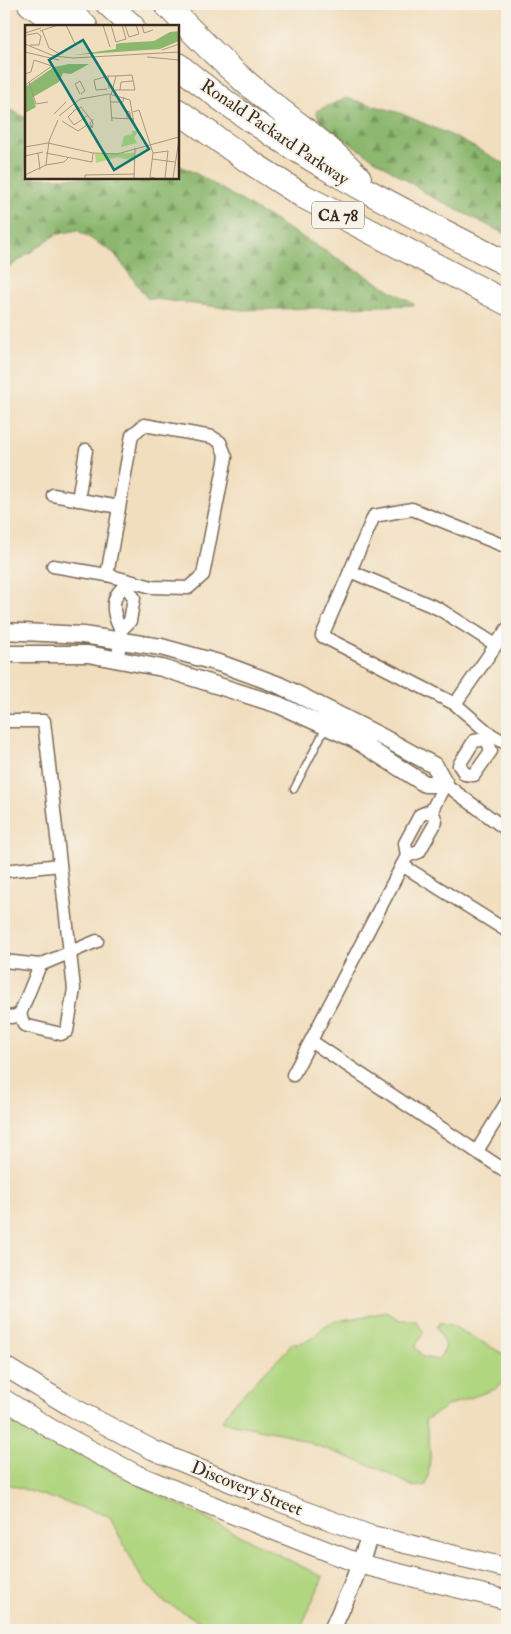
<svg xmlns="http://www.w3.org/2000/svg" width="511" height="1634" viewBox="0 0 511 1634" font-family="'IM FELL Double Pica',serif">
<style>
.grass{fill:#b0d680;stroke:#76804f}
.forest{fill:url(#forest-firs);stroke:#647046}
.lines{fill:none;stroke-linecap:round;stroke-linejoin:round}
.service-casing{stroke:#7b6956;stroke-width:9}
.minor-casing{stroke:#7b6956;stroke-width:15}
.tertiary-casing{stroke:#7b6956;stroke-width:19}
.secondary-casing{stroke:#7b6956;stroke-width:21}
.motorway-casing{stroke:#7b6956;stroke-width:26}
.service{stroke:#fff;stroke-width:6}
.minor{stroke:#fff;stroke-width:12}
.tertiary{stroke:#fff;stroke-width:16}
.secondary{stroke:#fff;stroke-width:19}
.motorway{stroke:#fff;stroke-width:24}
.labels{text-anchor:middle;stroke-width:4;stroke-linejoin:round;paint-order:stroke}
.shield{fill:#f7f3e8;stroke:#73665b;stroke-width:1}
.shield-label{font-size:16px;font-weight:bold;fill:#3b2a1e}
.street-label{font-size:18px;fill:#3b2a1e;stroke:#f7f3e8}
.inset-road{fill:none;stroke:#a8967e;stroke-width:1}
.view{fill:#0f766e;fill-opacity:0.15;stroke:#0f766e;stroke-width:2.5}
.inset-edge{fill:none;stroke:#3b2a1e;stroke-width:2.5}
</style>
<defs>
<pattern id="forest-firs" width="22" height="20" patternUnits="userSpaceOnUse" patternTransform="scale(1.25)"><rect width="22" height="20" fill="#8cb76e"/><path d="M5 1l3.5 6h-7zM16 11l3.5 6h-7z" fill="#74955a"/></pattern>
</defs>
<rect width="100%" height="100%" fill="#f7f3e8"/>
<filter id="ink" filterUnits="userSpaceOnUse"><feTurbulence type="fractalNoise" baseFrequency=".02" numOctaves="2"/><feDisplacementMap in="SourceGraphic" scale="10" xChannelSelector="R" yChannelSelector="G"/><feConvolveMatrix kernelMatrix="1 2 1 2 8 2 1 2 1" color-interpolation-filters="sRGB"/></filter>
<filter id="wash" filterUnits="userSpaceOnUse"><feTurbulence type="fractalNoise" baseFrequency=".0096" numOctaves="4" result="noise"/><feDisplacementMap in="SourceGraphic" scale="20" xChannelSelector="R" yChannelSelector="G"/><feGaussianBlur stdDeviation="1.12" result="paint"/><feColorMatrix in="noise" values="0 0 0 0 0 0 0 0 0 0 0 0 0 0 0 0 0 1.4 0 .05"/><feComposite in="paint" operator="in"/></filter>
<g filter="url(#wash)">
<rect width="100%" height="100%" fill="#f1debe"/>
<g class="grass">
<path d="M387 1312 400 1320H415L424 1332 415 1347 423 1357 438 1360 446 1347 437 1327 441 1322 453 1326 507 1356V1378L495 1389 447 1406 425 1420C431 1443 432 1462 426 1485L414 1487 378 1468 285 1434 222 1422C226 1406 279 1360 293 1343 319 1343 316 1327 333 1322 350 1318 369 1316 387 1312Z"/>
<polygon points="4,1415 13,1422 323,1577 302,1625 298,1630 215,1630 163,1601 141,1577 109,1516 4,1483"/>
</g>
<g class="forest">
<polygon points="346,98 400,113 455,137 507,165 507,235 432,197 321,124 316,111"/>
<polygon points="4,110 11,110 26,118 26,178 178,178 178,165 197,174 415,305 243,310 147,298 114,253 77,230 55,235 4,271"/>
</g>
</g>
<g filter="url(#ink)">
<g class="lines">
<defs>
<polyline id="service" points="294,789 326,727"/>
<g id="minor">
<polyline points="53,495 119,507"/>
<polyline points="78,500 86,450"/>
<polyline points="53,566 107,575"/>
<polyline points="350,571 439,609 496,645"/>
<path d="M121 630C115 620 110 604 118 593 122 588 125 587 126 580L152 587 188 588 203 575 226 457 220 442 212 437 144 425 132 435 107 575 126 580"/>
<polyline points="118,659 121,630 130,621 134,598 126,585"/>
<polyline points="455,704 322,636 374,516 412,509 507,547"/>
<polyline points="4,721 44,721 70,953 74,989 67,1031 61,1034 24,1025 20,1014 40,965 97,941"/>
<polyline points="490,734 455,704 507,629"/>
<polyline points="465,774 459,765 474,741 487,739 490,734 507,744"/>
<polyline points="465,774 474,775 491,751 487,739"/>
<polyline points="407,856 419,852 436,822 432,810"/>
<polyline points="402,865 507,931"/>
<polyline points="4,871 60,865"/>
<polyline points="4,961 40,965"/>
<polyline points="4,1016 12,1017 20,1014"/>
<polyline points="311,1041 507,1172"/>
<polyline points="293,1075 407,856 405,843 420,815 432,810 445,784 507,830"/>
<polyline points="477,1151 507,1102"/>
</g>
<g id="tertiary">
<polyline points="4,631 83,635 161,647 222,664 279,685 384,738 435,766 445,784 425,784 354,739 279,705 162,668 88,654 4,654"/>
<polyline points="332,1630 352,1585 370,1535"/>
</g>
<g id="secondary">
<polyline points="4,1366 70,1406 153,1450 264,1496 370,1535 507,1568"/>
<polyline points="4,1399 51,1429 137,1475 245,1519 360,1564 507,1600"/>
</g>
<g id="motorway">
<polyline points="30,4 61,26"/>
<polyline points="61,4 85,26"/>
<polyline points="108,4 132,26"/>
<path d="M166 4C192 32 219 59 248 84 285 116 326 142 359 178"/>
<path d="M178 65C277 148 393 206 507 264"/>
<polyline points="178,111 247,160 303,196 507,303"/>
</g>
</defs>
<use href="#service" class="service-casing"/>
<use href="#minor" class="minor-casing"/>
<use href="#tertiary" class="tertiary-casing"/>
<use href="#secondary" class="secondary-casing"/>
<use href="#motorway" class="motorway-casing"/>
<use href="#service" class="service"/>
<use href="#minor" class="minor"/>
<use href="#tertiary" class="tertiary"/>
<use href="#secondary" class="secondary"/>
<use href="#motorway" class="motorway"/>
</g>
</g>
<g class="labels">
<rect class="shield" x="312" y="201.5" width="52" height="27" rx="4"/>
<g class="shield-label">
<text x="338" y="221">CA 78</text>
</g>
<g class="street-label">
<text transform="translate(275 132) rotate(34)" y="6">Ronald Packard Parkway</text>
<text transform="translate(247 1488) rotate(22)" y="6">Discovery Street</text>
</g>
</g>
<g transform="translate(25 25)">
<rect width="154" height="154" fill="#f1debe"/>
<path d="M106 106H113L109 113 112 118 96 122 99 111 108 109ZM109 128V136L92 132 71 138 70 129Z" fill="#b0d680"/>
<path d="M154 6V16L135 24 49 30 91 24V19L96 18 129 16 145 7ZM44 39H64L46 49 38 48 34 57 8 72 11 82 0 88V62L29 42Z" fill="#8cb76e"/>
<path class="inset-road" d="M41 0 50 19M78 0 85 22M86 0 91 17 101 14 97 0M100 0 104 12 114 9 111 0M117 0 119 8 128 5M17 5 24 23 33 28M15 6 33 0M0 8 16 3M2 10 12 8 16 11 14 20H5M0 19 29 31 48 33 154 27M137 25 154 19M0 27 34 35M122 32 154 35M0 49 6 47 9 35 27 41 0 60M4 57 11 79 23 77M82 64 71 65 69 55 83 51M84 64 83 51H91M95 65 96 57 108 56M55 69 50 59 55 56 60 66 56 69M85 70 87 96M86 70 91 51 107 50 110 65H90M85 77H98L99 72M48 86 56 82 67 96 68 99 67 103 65 98 67 96 68 94M49 86 43 92 49 100 62 91M108 87 114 85 128 128 125 152 130 153M29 89 41 77M34 91 55 74 84 69 105 75 109 99M86 93 109 94M102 93V86L105 87V93M37 96 53 106 62 100 66 102M0 122 23 118 68 128 92 129 154 112M13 128 15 145M21 128 67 137 68 128M128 128 143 126 140 153M0 131 18 127M127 134 150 137M21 140 24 116 33 95M21 140 39 137 44 132M0 150 21 140M60 153V150L110 149M109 153 110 123M148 153 154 115"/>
<path class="view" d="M58 15 124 124 89 145 24 35Z"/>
<rect width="154" height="154" class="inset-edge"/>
</g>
<rect width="511" height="1634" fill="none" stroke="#f7f3e8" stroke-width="20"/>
</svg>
